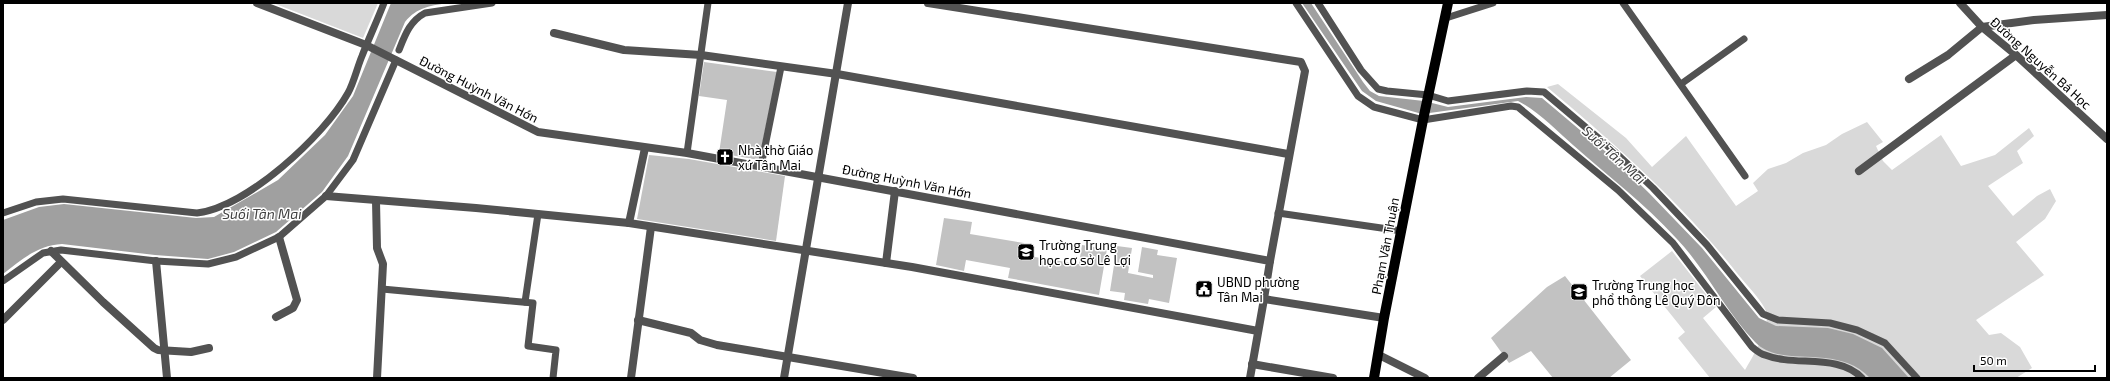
<svg xmlns="http://www.w3.org/2000/svg" width="2110" height="381" viewBox="0 0 2110 381" font-family="'Exo 2',sans-serif">
<style>
.green{fill:#d9d9d9}
.water{fill:#a0a0a0}
.building{fill:#c2c2c2}
.lines{fill:none;stroke-linecap:round;stroke-linejoin:round}
.lane{stroke:#525252;stroke-width:7}
.street{stroke:#525252;stroke-width:8}
.primary{stroke:#000;stroke-width:10}
.labels{text-anchor:middle;stroke-width:3;stroke-linejoin:round;paint-order:stroke}
.street-label{font-size:13px;fill:#000;stroke:#fff}
.poi-label{font-size:13px;fill:#000;stroke:#fff;text-anchor:start}
.water-label{font-size:14px;font-style:italic;fill:#414141;stroke:#fff}
</style>
<rect width="100%" height="100%" fill="#fff"/>
<g class="green">
<polygon points="273,3 378,3 363,38"/>
<path d="M1558 84 1626 138 1652 167 1686 136 1736 206 1758 191 1753 183 1768 169 1786 163 1803 153 1826 145 1842 134 1867 122 1883 142 1876 146 1883 161 1892 170 1941 135 1961 166 1995 155 2029 128 2034 136 2017 151 2023 163 1988 186 2013 216 2037 196 2050 189 2056 201 2045 219 2016 242 2044 275 1976 320 1989 335 2001 333 2020 347 2032 368 2016 378H1710L1678 338 1685 332 1640 276 1672 251 1716 307 1703 318 1745 370C1753 356 1773 324 1765 309 1760 298 1741 279 1733 268 1678 200 1614 143 1547 87Z"/>
</g>
<g class="water">
<path d="M391 3H450C432 5 417 7 405 22L348 156 322 192 276 232 234 252 208 259 155 255 62 244C38 245 21 260 3 274V220L39 207 64 204 196 218 214 217 278 180 325 135 353 96Z"/>
<path d="M1302 3H1311L1363 82 1370 91 1379 96 1424 101 1448 107 1526 97 1542 98 1612 157 1649 193 1702 248 1759 318 1776 326 1828 328 1853 334 1882 348 1909 378H1870C1836 342 1782 370 1755 342 1725 311 1706 269 1676 238 1645 204 1607 175 1573 145 1556 130 1538 111 1518 101L1422 114 1376 101 1362 91Z"/>
</g>
<g class="building">
<polygon points="704,62 777,72 759,160 719,153 727,100 699,96"/>
<polygon points="649,155 689,159 785,176 776,241 637,219"/>
<polygon points="944,218 972,222 970,234 1024,243 1022,255 1079,264 1082,245 1107,249 1099,295 1008,278 1010,268 966,260 964,271 936,265"/>
<polygon points="1117,246 1132,248 1128,273 1153,278 1153,275 1138,272 1142,247 1158,250 1157,255 1177,258 1169,303 1149,299 1148,304 1124,300 1125,293 1110,291"/>
<polygon points="1565,276 1631,360 1609,378 1553,378 1531,351 1509,363 1491,338 1547,287"/>
</g>
<g class="lines">
<g class="lane">
<path d="M1296 3 1358 96 1374 107 1423 120 1511 106 1518 107 1618 190 1673 243 1752 347C1756 350 1760 354 1765 355 1795 367 1838 353 1862 378"/>
<polyline points="1318,3 1361,70 1378,89 1387,91 1428,95 1448,101 1527,91 1544,92 1616,153 1653,188 1707,245 1763,314 1778,320 1830,323 1857,330 1885,343 1917,378"/>
<polyline points="1623,3 1745,176"/>
<polyline points="1446,18 1493,3"/>
<path d="M399 50C405 35 410 21 425 13L492 3"/>
<polyline points="1681,84 1744,39"/>
<polyline points="687,153 708,3"/>
<polyline points="761,166 781,67"/>
<path d="M3 213 36 202 63 199 197 213C247 207 324 136 348 93 354 82 357 68 362 56 369 38 377 21 384 3"/>
<polyline points="1278,213 1402,231"/>
<polyline points="3,281 43,253 61,250 156,261 208,264 236,257 279,237 326,196 353,160 396,60"/>
<polyline points="382,289 533,303 528,346 556,350 553,378"/>
<polyline points="525,302 538,214"/>
</g>
<g class="street">
<polyline points="257,3 366,45 538,132 687,153 1270,261 1264,299 1384,318"/>
<polyline points="928,3 1301,62 1305,71 1270,261"/>
<polyline points="1960,3 1982,27 2016,55 2107,139"/>
<polyline points="554,33 624,50 701,55 837,74 1288,154"/>
<polyline points="1909,79 1948,55 1982,27 2034,20 2107,15"/>
<polyline points="1859,171 2016,55"/>
<polyline points="326,196 476,208 629,223 912,267 1258,331"/>
<polyline points="376,201 377,248 383,264 377,378"/>
<polyline points="629,223 645,148"/>
<polyline points="51,251 103,302 154,348 158,350 191,352 209,348"/>
<polyline points="156,261 167,378"/>
<polyline points="886,263 895,191"/>
<polyline points="276,317 293,308 297,300 279,237"/>
<polyline points="3,320 61,262"/>
<polyline points="638,320 691,333 700,340 717,345 913,378"/>
<polyline points="1379,355 1425,378"/>
<polyline points="1252,364 1333,378"/>
<polyline points="631,378 651,227"/>
<polyline points="784,378 848,3"/>
<polyline points="1250,378 1264,299"/>
<polyline points="1478,378 1504,356"/>
</g>
<polyline class="primary" points="1374,378 1384,318 1423,120 1448,3"/>
</g>
<defs>
<symbol id="church-square" viewBox="-11 -11 22 22"><rect x="-9" y="-9" width="18" height="18" rx="4" fill="#000" stroke="#fff"/><path d="M-1.2-6h2.4v3.5h3.3v2.4h-3.3V6h-2.4V-.1h-3.3v-2.4h3.3Z" fill="#fff"/></symbol>
<symbol id="school-square" viewBox="-11 -11 22 22"><rect x="-9" y="-9" width="18" height="18" rx="4" fill="#000" stroke="#fff"/><path d="M0-5L7-2L0 1L-7-2ZM-4 1L0 2.5L4 1V4Q0 6-4 4Z" fill="#fff"/></symbol>
<symbol id="civic-square" viewBox="-11 -11 22 22"><rect x="-9" y="-9" width="18" height="18" rx="4" fill="#000" stroke="#fff"/><path d="M-.6-6.5H3V-4.5H.6V-3L4-1V1h2V6H-6V1h2V-1L-.6-3ZM-1.2 2.5V6h2.4V2.5Z" fill="#fff"/></symbol>
</defs>
<g fill-rule="evenodd">
<use href="#church-square" x="715" y="147" width="20" height="20"/>
<use href="#school-square" x="1016" y="242" width="20" height="20"/>
<use href="#civic-square" x="1194" y="279" width="20" height="20"/>
<use href="#school-square" x="1569" y="282" width="20" height="20"/>
</g>
<g class="labels">
<g class="street-label">
<text transform="translate(2041 63) rotate(42)" y="5">Đường Nguyễn Bá Học</text>
<text transform="translate(479 89) rotate(27)" y="5">Đường Huỳnh Văn Hớn</text>
<text transform="translate(907 181) rotate(11)" y="5">Đường Huỳnh Văn Hớn</text>
<text transform="translate(1385 246) rotate(-79)" y="5">Phạm Văn Thuận</text>
</g>
<g class="poi-label">
<text x="738" y="155">Nhà thờ Giáo<tspan x="738" dy="15">xứ Tân Mai</tspan></text>
<text x="1039" y="250">Trường Trung<tspan x="1039" dy="15">học cơ sở Lê Lợi</tspan></text>
<text x="1217" y="287">UBND phường<tspan x="1217" dy="15">Tân Mai</tspan></text>
<text x="1592" y="290">Trường Trung học<tspan x="1592" dy="15">phổ thông Lê Quý Đôn</tspan></text>
</g>
<g class="water-label">
<text transform="translate(1614 155) rotate(42)" y="5">Suối Tân Mai</text>
<text x="262" y="219">Suối Tân Mai</text>
</g>
</g>
<rect width="2110" height="381" fill="none" stroke="#000000" stroke-width="8"/>
<path d="M1974 365v6h121v-6" fill="none" stroke="#000000" stroke-width="2"/>
<text x="1980" y="365" font-size="12" fill="#000000" stroke="#ffffff" stroke-width="3" paint-order="stroke">50 m</text>
</svg>
